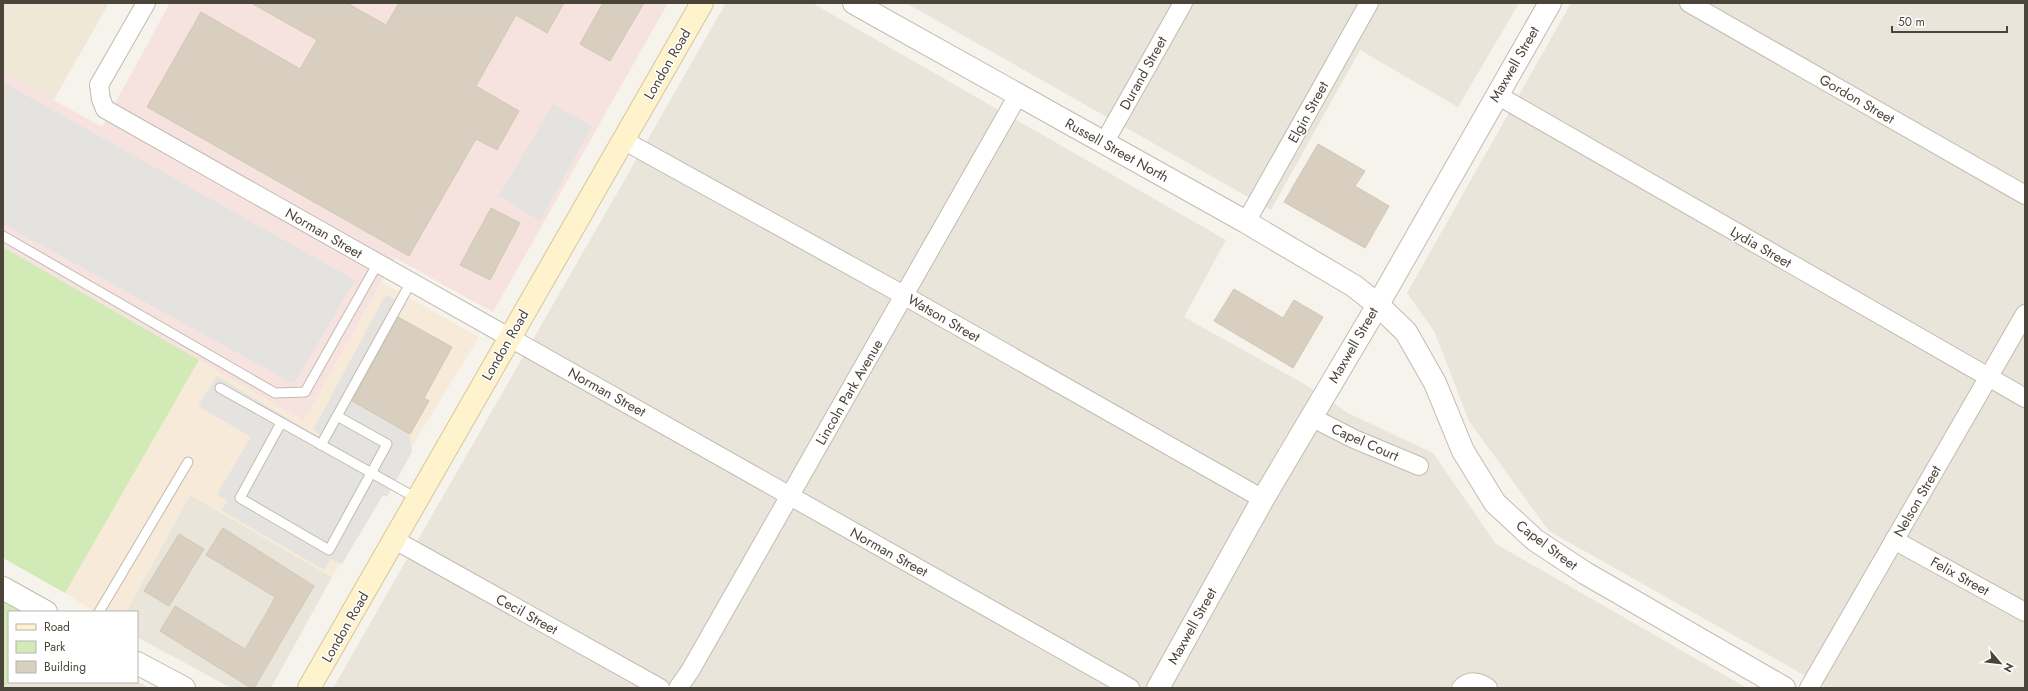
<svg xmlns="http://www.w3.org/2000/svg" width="2028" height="691" viewBox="0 0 2028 691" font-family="Jost,sans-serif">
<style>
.residential{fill:#eae5da}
.commercial{fill:#f7ead8}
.education{fill:#efe8d6}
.medical{fill:#f6e3e0}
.green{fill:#d2eab5}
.parking{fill:#e5e3e0}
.building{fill:#d8cfc1;stroke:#d3c7b4}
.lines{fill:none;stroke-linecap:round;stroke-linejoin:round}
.service-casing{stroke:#c2bbae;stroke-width:11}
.minor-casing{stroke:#c2bbae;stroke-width:20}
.tertiary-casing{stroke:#c2bbae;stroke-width:24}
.secondary-casing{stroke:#d6c79b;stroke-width:24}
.service{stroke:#fff;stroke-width:9}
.minor{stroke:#fff;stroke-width:18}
.tertiary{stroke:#fff;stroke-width:22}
.secondary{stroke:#fff3cd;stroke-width:22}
.labels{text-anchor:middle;stroke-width:3;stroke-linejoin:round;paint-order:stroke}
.street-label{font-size:14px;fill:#4b4439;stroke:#fff}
</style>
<rect width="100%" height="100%" fill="#f6f3ec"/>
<g class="residential">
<polygon points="726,3 812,3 1226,240 1184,317 1301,382 1348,413 1433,453 1496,544 1747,688 333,688"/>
<polygon points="906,3 1519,3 1458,107 1360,50 1271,210"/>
<polygon points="1571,3 2025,3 2025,688 1827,688 1549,531 1469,421 1434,331 1407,293"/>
<polygon points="190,495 332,577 271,688 231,688 137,637 137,612 126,612"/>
<polygon points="9,680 9,682 137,681 149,688 5,688"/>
</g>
<polygon class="commercial" points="382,282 479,337 332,577 190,495 126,612 95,612 65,593 199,360 304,421"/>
<polygon class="education" points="3,3 109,3 53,101 3,72"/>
<polygon class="medical" points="170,3 668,3 493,312 395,258 304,421 3,247 3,72 102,127"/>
<g class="green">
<polygon points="3,247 199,360 65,593 3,558"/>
<polygon points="3,587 46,612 9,612 9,680 5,688 3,688"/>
</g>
<g class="parking">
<polygon points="3,82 355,280 294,384 3,224"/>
<polygon points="553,104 592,126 540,221 499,196"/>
<polygon points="387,295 406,305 396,316 349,399 410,434 412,452 387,497 383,495 342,564 331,559 324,570 221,510 228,501 217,494 251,437 198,406 217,376 319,437 320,434 313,430 384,298"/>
</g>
<g class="building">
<polygon points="251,3 347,3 386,25 399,3 564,3 547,33 516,15 476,86 519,111 497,150 476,139 409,256 147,107 201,12 300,69 317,40"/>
<polygon points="603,3 644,3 610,61 580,44"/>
<polygon points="1318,144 1365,171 1355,186 1389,206 1365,248 1284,202"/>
<polygon points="491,208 520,223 490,280 460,265"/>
<polygon points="1234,289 1283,318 1294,300 1323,317 1293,368 1214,321"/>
<polygon points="398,317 452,347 424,398 429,401 410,434 352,401"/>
<polygon points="223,528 314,586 254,688 251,688 160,631 175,606 245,649 266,614 275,597 206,555"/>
<polygon points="179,534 204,549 169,606 144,591"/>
</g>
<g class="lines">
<defs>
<g id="service">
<polyline points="3,236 275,393 305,392 378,263"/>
<polyline points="220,388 418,499"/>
<polyline points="281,423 240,498 329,550 387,444 337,416"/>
<polyline points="321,445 411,282"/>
<polyline points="99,612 188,462"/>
</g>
<g id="minor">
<polyline points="146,3 99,85 101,99 105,109 1130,688"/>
<polyline points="1689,3 2025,195"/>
<polyline points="1497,95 2025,398"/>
<polyline points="623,140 889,287 1263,499"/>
<polyline points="1104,143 1183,3"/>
<polyline points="1246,222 1369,3"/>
<polyline points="1311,417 1354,439 1419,466"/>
<polyline points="395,540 660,688"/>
<polyline points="1894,540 2025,612"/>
<polyline points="678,688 690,671 1018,95"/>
<path d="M1461 688C1469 680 1479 681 1488 688"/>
<polyline points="1809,688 2025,314"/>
</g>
<g id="tertiary">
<polyline points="854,3 1246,222 1354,286 1377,304 1406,332 1435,383 1463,451 1495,503 1535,540 1585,573 1784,688"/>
<polyline points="3,588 46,612"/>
<polyline points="137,663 184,688"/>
<polyline points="1158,688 1263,499 1372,315 1550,3"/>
</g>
<polyline id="secondary" points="309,688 702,3"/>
</defs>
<use href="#service" class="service-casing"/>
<use href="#minor" class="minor-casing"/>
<use href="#tertiary" class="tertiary-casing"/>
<use href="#secondary" class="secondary-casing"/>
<use href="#service" class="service"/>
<use href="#minor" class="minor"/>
<use href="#tertiary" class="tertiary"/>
<use href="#secondary" class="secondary"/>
</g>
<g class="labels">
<g class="street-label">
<text transform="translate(667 64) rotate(-60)" y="5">London Road</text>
<text transform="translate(1514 64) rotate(-60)" y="5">Maxwell Street</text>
<text transform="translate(1143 73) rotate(-61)" y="5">Durand Street</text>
<text transform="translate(1857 99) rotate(30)" y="5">Gordon Street</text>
<text transform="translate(1308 112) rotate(-61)" y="5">Elgin Street</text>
<text transform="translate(1117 150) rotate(29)" y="5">Russell Street North</text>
<text transform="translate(324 233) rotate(30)" y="5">Norman Street</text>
<text transform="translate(1761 247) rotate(30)" y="5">Lydia Street</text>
<text transform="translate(944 318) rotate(30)" y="5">Watson Street</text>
<text transform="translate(505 345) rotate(-60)" y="5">London Road</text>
<text transform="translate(1353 345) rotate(-60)" y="5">Maxwell Street</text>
<text transform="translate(607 392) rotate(29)" y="5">Norman Street</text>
<text transform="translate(849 392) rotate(-60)" y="5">Lincoln Park Avenue</text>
<text transform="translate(1365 442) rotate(24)" y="5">Capel Court</text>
<text transform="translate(1917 501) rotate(-60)" y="5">Nelson Street</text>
<text transform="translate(1547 545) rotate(37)" y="5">Capel Street</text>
<text transform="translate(889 552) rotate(29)" y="5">Norman Street</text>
<text transform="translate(1960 576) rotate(29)" y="5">Felix Street</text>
<text transform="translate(527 614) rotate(29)" y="5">Cecil Street</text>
<text transform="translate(1192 626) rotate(-61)" y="5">Maxwell Street</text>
<text transform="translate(345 627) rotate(-60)" y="5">London Road</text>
</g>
</g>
<rect width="2028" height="691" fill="none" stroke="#4b4439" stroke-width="8"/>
<rect x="8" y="611" width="130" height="72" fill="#ffffff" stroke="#b7b4b0"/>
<rect x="16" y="624" width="20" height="6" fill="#fff3cd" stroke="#b7b4b0"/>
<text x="44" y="631" font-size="12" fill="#4b4439">Road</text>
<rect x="16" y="641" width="20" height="12" fill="#d2eab5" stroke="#b7b4b0"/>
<text x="44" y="651" font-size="12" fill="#4b4439">Park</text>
<rect x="16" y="661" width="20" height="12" fill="#d8cfc1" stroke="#b7b4b0"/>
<text x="44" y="671" font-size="12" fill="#4b4439">Building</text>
<g transform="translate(2000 663) rotate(118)" stroke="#ffffff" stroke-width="3" paint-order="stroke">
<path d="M0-3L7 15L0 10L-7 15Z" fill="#4b4439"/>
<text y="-6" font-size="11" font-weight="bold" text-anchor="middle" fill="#4b4439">N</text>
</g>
<path d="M1892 26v6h115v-6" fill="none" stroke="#4b4439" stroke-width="2"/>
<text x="1898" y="26" font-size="12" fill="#4b4439" stroke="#ffffff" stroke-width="3" paint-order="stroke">50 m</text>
</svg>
